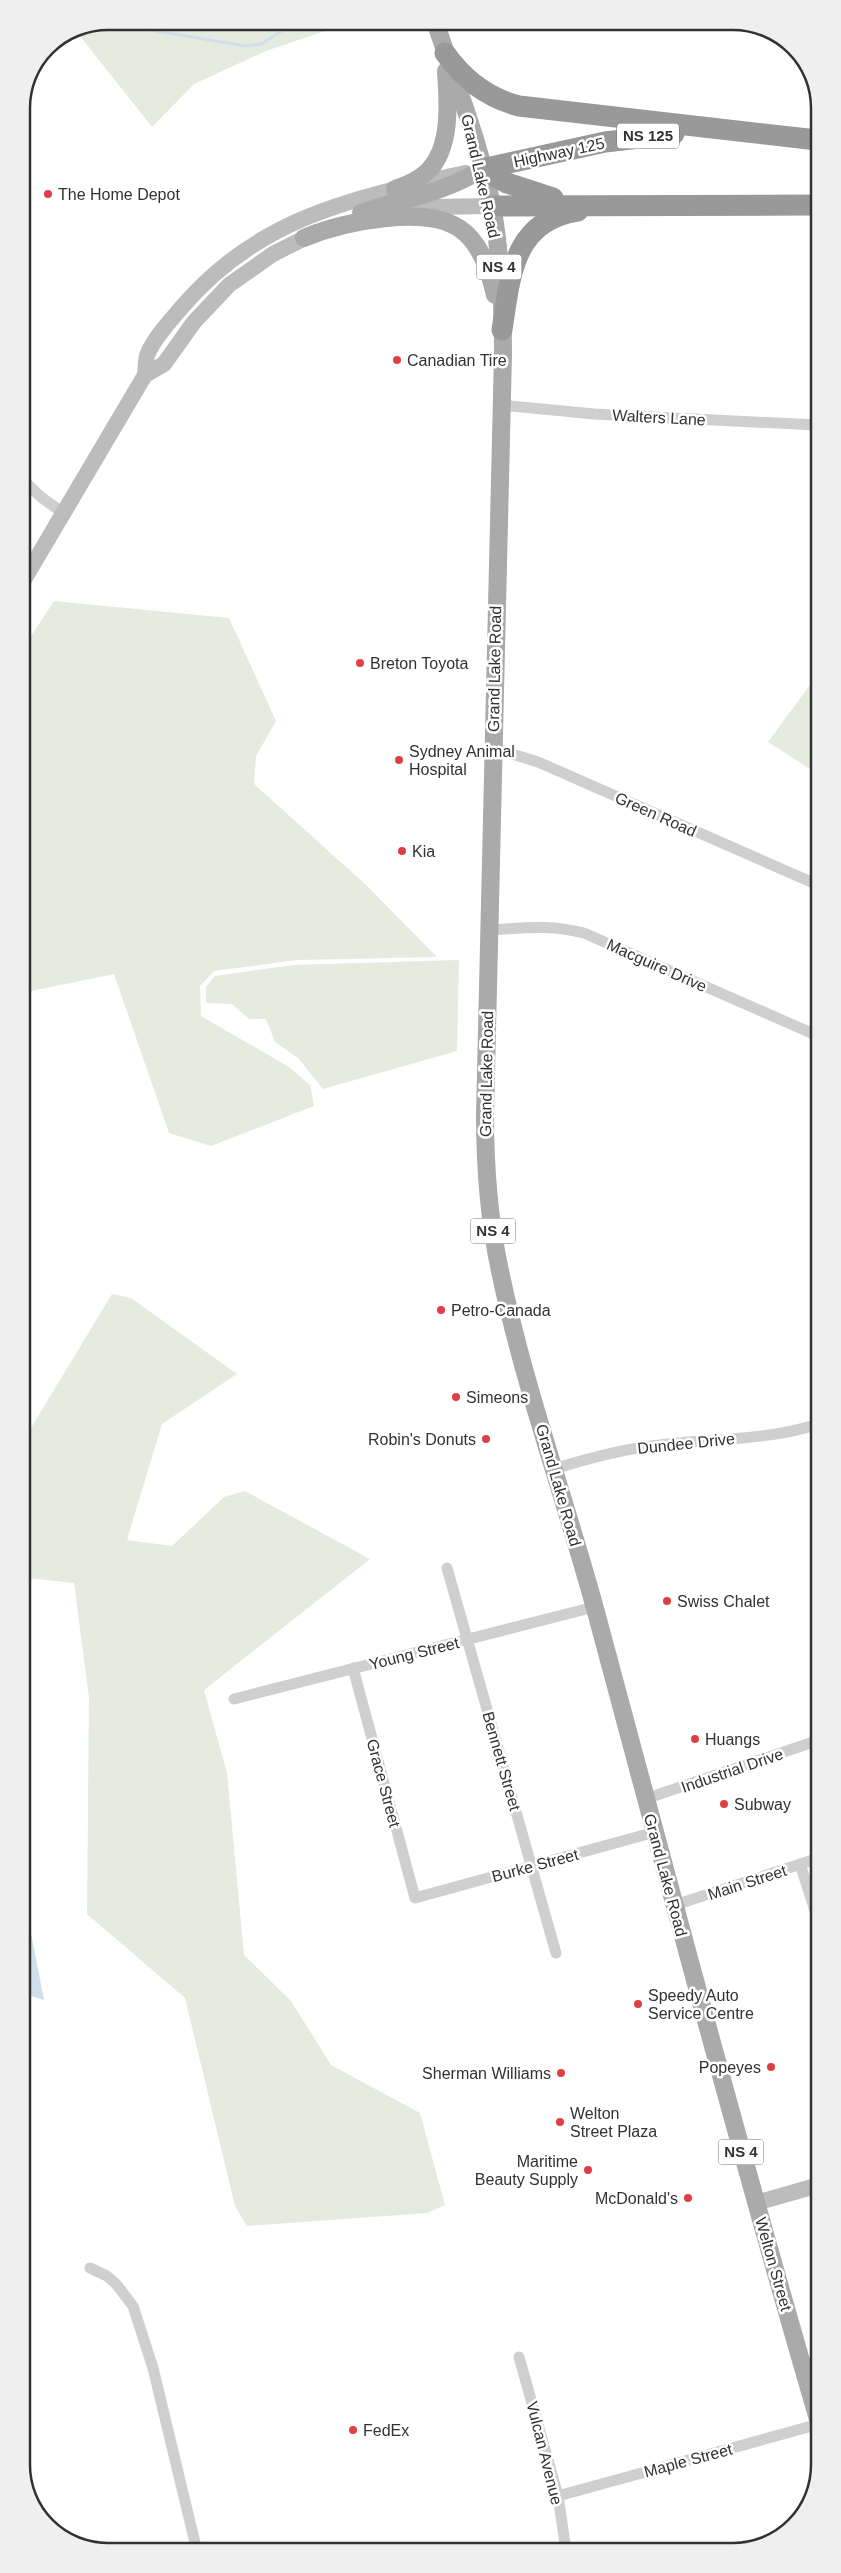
<svg xmlns="http://www.w3.org/2000/svg" width="841" height="2573" viewBox="0 0 841 2573" font-family="Helvetica,sans-serif">
<style>
.green{fill:#e5ebde}
.water{fill:#cfe0ec}
.lines{fill:none;stroke-linecap:round;stroke-linejoin:round}
.stream{stroke:#cfe0ec;stroke-width:3}
.street{stroke:#cfcfcf;stroke-width:11}
.secondary{stroke:#bcbcbc;stroke-width:16}
.primary{stroke:#aaa;stroke-width:18}
.highway{stroke:#999;stroke-width:21}
.poi-dot{fill:#de3f44;stroke:#fff;stroke-width:2}
.labels{text-anchor:middle;stroke-width:5;stroke-linejoin:round;paint-order:stroke}
.shield{fill:#fff;stroke:#707070;stroke-width:1}
.shield-label{font-size:15px;font-weight:bold;fill:#323232}
.street-label{font-size:16px;fill:#323232;stroke:#fff}
.poi-label{font-size:16px;fill:#323232;stroke:#fff;text-anchor:start}
.rim{fill:none;stroke:#323232;stroke-width:2.5}
</style>
<rect width="100%" height="100%" fill="#fff"/>
<g class="green">
<polygon points="343,25 266,51 194,84 152,127 80,36 67,33 75,28"/>
<polygon points="54,601 229,618 276,721 256,756 254,784 365,884 437,957 297,960 214,971 200,986 201,1016 289,1067 310,1085 314,1106 211,1146 169,1133 114,974 31,991 22,978 22,650"/>
<polygon points="818,674 818,774 768,742"/>
<polygon points="459,960 457,1051 323,1089 298,1058 275,1042 266,1019 249,1019 232,1004 206,1003 206,987 215,976 293,965"/>
<polygon points="112,1294 131,1298 237,1374 162,1424 127,1540 172,1546 224,1497 245,1491 370,1559 204,1690 227,1773 244,1955 291,2001 331,2065 420,2113 445,2205 427,2213 247,2226 235,2206 185,1998 87,1914 89,1697 74,1583 28,1578 23,1574 23,1441"/>
</g>
<polygon class="water" points="23,1892 44,2000 24,1994"/>
<g class="lines">
<polyline class="stream" points="132,27 245,46 261,44 290,26"/>
<g class="street">
<polyline points="501,405 594,414 817,425"/>
<polyline points="22,479 41,497 63,513"/>
<polyline points="493,748 538,762 818,885"/>
<path d="M490 930C526 928 547 924 584 933L818 1036"/>
<path d="M554 1469C589 1458 623 1449 659 1445 711 1438 768 1441 818 1424"/>
<polyline points="447,1568 556,1953"/>
<polyline points="353,1668 415,1898 655,1832"/>
<polyline points="234,1699 594,1607"/>
<polyline points="645,1799 819,1740"/>
<polyline points="800,1864 819,1923"/>
<polyline points="675,1905 819,1858"/>
<polyline points="90,2268 107,2276 116,2284 133,2306 153,2368 197,2551"/>
<polyline points="519,2357 558,2496 566,2550"/>
<polyline points="558,2496 819,2424"/>
</g>
<g class="secondary">
<polyline points="390,211 433,207 491,206"/>
<polyline points="145,375 164,364 194,322 229,285 273,254 317,232"/>
<path d="M22 583 145 375C146 368 145 359 148 353 155 337 171 320 182 307 260 216 355 198 465 173"/>
<polyline points="756,2203 819,2185"/>
</g>
<g class="primary">
<path d="M436 24C457 88 483 150 494 217 501 261 503 308 503 353L485 1115C485 1167 489 1220 500 1271 524 1386 565 1498 596 1612 669 1884 741 2156 820 2426"/>
<path d="M395 189C407 185 419 180 428 171 452 147 448 102 446 71"/>
<path d="M361 213C402 199 445 193 482 169"/>
<path d="M304 238C330 227 357 221 386 218 453 211 480 228 495 295"/>
</g>
<g class="highway">
<path d="M445 53C464 80 488 98 519 106L817 140"/>
<polyline points="482,169 605,142 674,134"/>
<polyline points="482,169 507,183 553,198"/>
<polyline points="491,206 817,205"/>
<path d="M502 330C510 277 513 220 578 211"/>
</g>
</g>
<g class="poi-dot">
<circle cx="48" cy="194" r="5"/>
<circle cx="397" cy="360" r="5"/>
<circle cx="360" cy="663" r="5"/>
<circle cx="399" cy="760" r="5"/>
<circle cx="402" cy="851" r="5"/>
<circle cx="441" cy="1310" r="5"/>
<circle cx="456" cy="1397" r="5"/>
<circle cx="486" cy="1439" r="5"/>
<circle cx="667" cy="1601" r="5"/>
<circle cx="695" cy="1739" r="5"/>
<circle cx="724" cy="1804" r="5"/>
<circle cx="638" cy="2004" r="5"/>
<circle cx="771" cy="2067" r="5"/>
<circle cx="561" cy="2073" r="5"/>
<circle cx="560" cy="2122" r="5"/>
<circle cx="588" cy="2170" r="5"/>
<circle cx="688" cy="2198" r="5"/>
<circle cx="353" cy="2430" r="5"/>
</g>
<g class="labels">
<g class="shield">
<rect x="617" y="123.5" width="62" height="25" rx="4"/>
<rect x="476.5" y="254.5" width="45" height="25" rx="4"/>
<rect x="470.5" y="1218.5" width="45" height="25" rx="4"/>
<rect x="718.5" y="2139.5" width="45" height="25" rx="4"/>
</g>
<g class="shield-label">
<text x="648" y="141">NS 125</text>
<text x="499" y="272">NS 4</text>
<text x="493" y="1236">NS 4</text>
<text x="741" y="2157">NS 4</text>
</g>
<g class="street-label">
<text transform="translate(559 152) rotate(-12)" y="6">Highway 125</text>
<text transform="translate(481 176) rotate(77)" y="6">Grand Lake Road</text>
<text transform="translate(659 417) rotate(3)" y="6">Walters Lane</text>
<text transform="translate(494 669) rotate(-89)" y="6">Grand Lake Road</text>
<text transform="translate(656 814) rotate(24)" y="6">Green Road</text>
<text transform="translate(657 965) rotate(24)" y="6">Macguire Drive</text>
<text transform="translate(486 1074) rotate(-89)" y="6">Grand Lake Road</text>
<text transform="translate(686 1443) rotate(-6)" y="6">Dundee Drive</text>
<text transform="translate(559 1485) rotate(74)" y="6">Grand Lake Road</text>
<text transform="translate(414 1653) rotate(-14)" y="6">Young Street</text>
<text transform="translate(502 1761) rotate(74)" y="6">Bennett Street</text>
<text transform="translate(732 1770) rotate(-19)" y="6">Industrial Drive</text>
<text transform="translate(384 1783) rotate(75)" y="6">Grace Street</text>
<text transform="translate(535 1865) rotate(-15)" y="6">Burke Street</text>
<text transform="translate(666 1875) rotate(75)" y="6">Grand Lake Road</text>
<text transform="translate(747 1882) rotate(-18)" y="6">Main Street</text>
<text transform="translate(774 2264) rotate(74)" y="6">Welton Street</text>
<text transform="translate(545 2453) rotate(76)" y="6">Vulcan Avenue</text>
<text transform="translate(688 2460) rotate(-15)" y="6">Maple Street</text>
</g>
<g class="poi-label">
<text x="58" y="200">The Home Depot</text>
<text x="407" y="366">Canadian Tire</text>
<text x="370" y="669">Breton Toyota</text>
<text x="409" y="757">Sydney Animal<tspan x="409" dy="18">Hospital</tspan></text>
<text x="412" y="857">Kia</text>
<text x="451" y="1316">Petro-Canada</text>
<text x="466" y="1403">Simeons</text>
<text x="476" y="1445" text-anchor="end">Robin's Donuts</text>
<text x="677" y="1607">Swiss Chalet</text>
<text x="705" y="1745">Huangs</text>
<text x="734" y="1810">Subway</text>
<text x="648" y="2001">Speedy Auto<tspan x="648" dy="18">Service Centre</tspan></text>
<text x="761" y="2073" text-anchor="end">Popeyes</text>
<text x="551" y="2079" text-anchor="end">Sherman Williams</text>
<text x="570" y="2119">Welton<tspan x="570" dy="18">Street Plaza</tspan></text>
<text x="578" y="2167" text-anchor="end">Maritime<tspan x="578" dy="18">Beauty Supply</tspan></text>
<text x="678" y="2204" text-anchor="end">McDonald's</text>
<text x="363" y="2436">FedEx</text>
</g>
</g>
<path d="M0 0H841V2573H0ZM108 30H733A78 78 0 0 1 811 108V2465A78 78 0 0 1 733 2543H108A78 78 0 0 1 30 2465V108A78 78 0 0 1 108 30Z" fill="#efefef" fill-rule="evenodd"/>
<path class="rim" d="M108 30H733A78 78 0 0 1 811 108V2465A78 78 0 0 1 733 2543H108A78 78 0 0 1 30 2465V108A78 78 0 0 1 108 30Z"/>
</svg>
